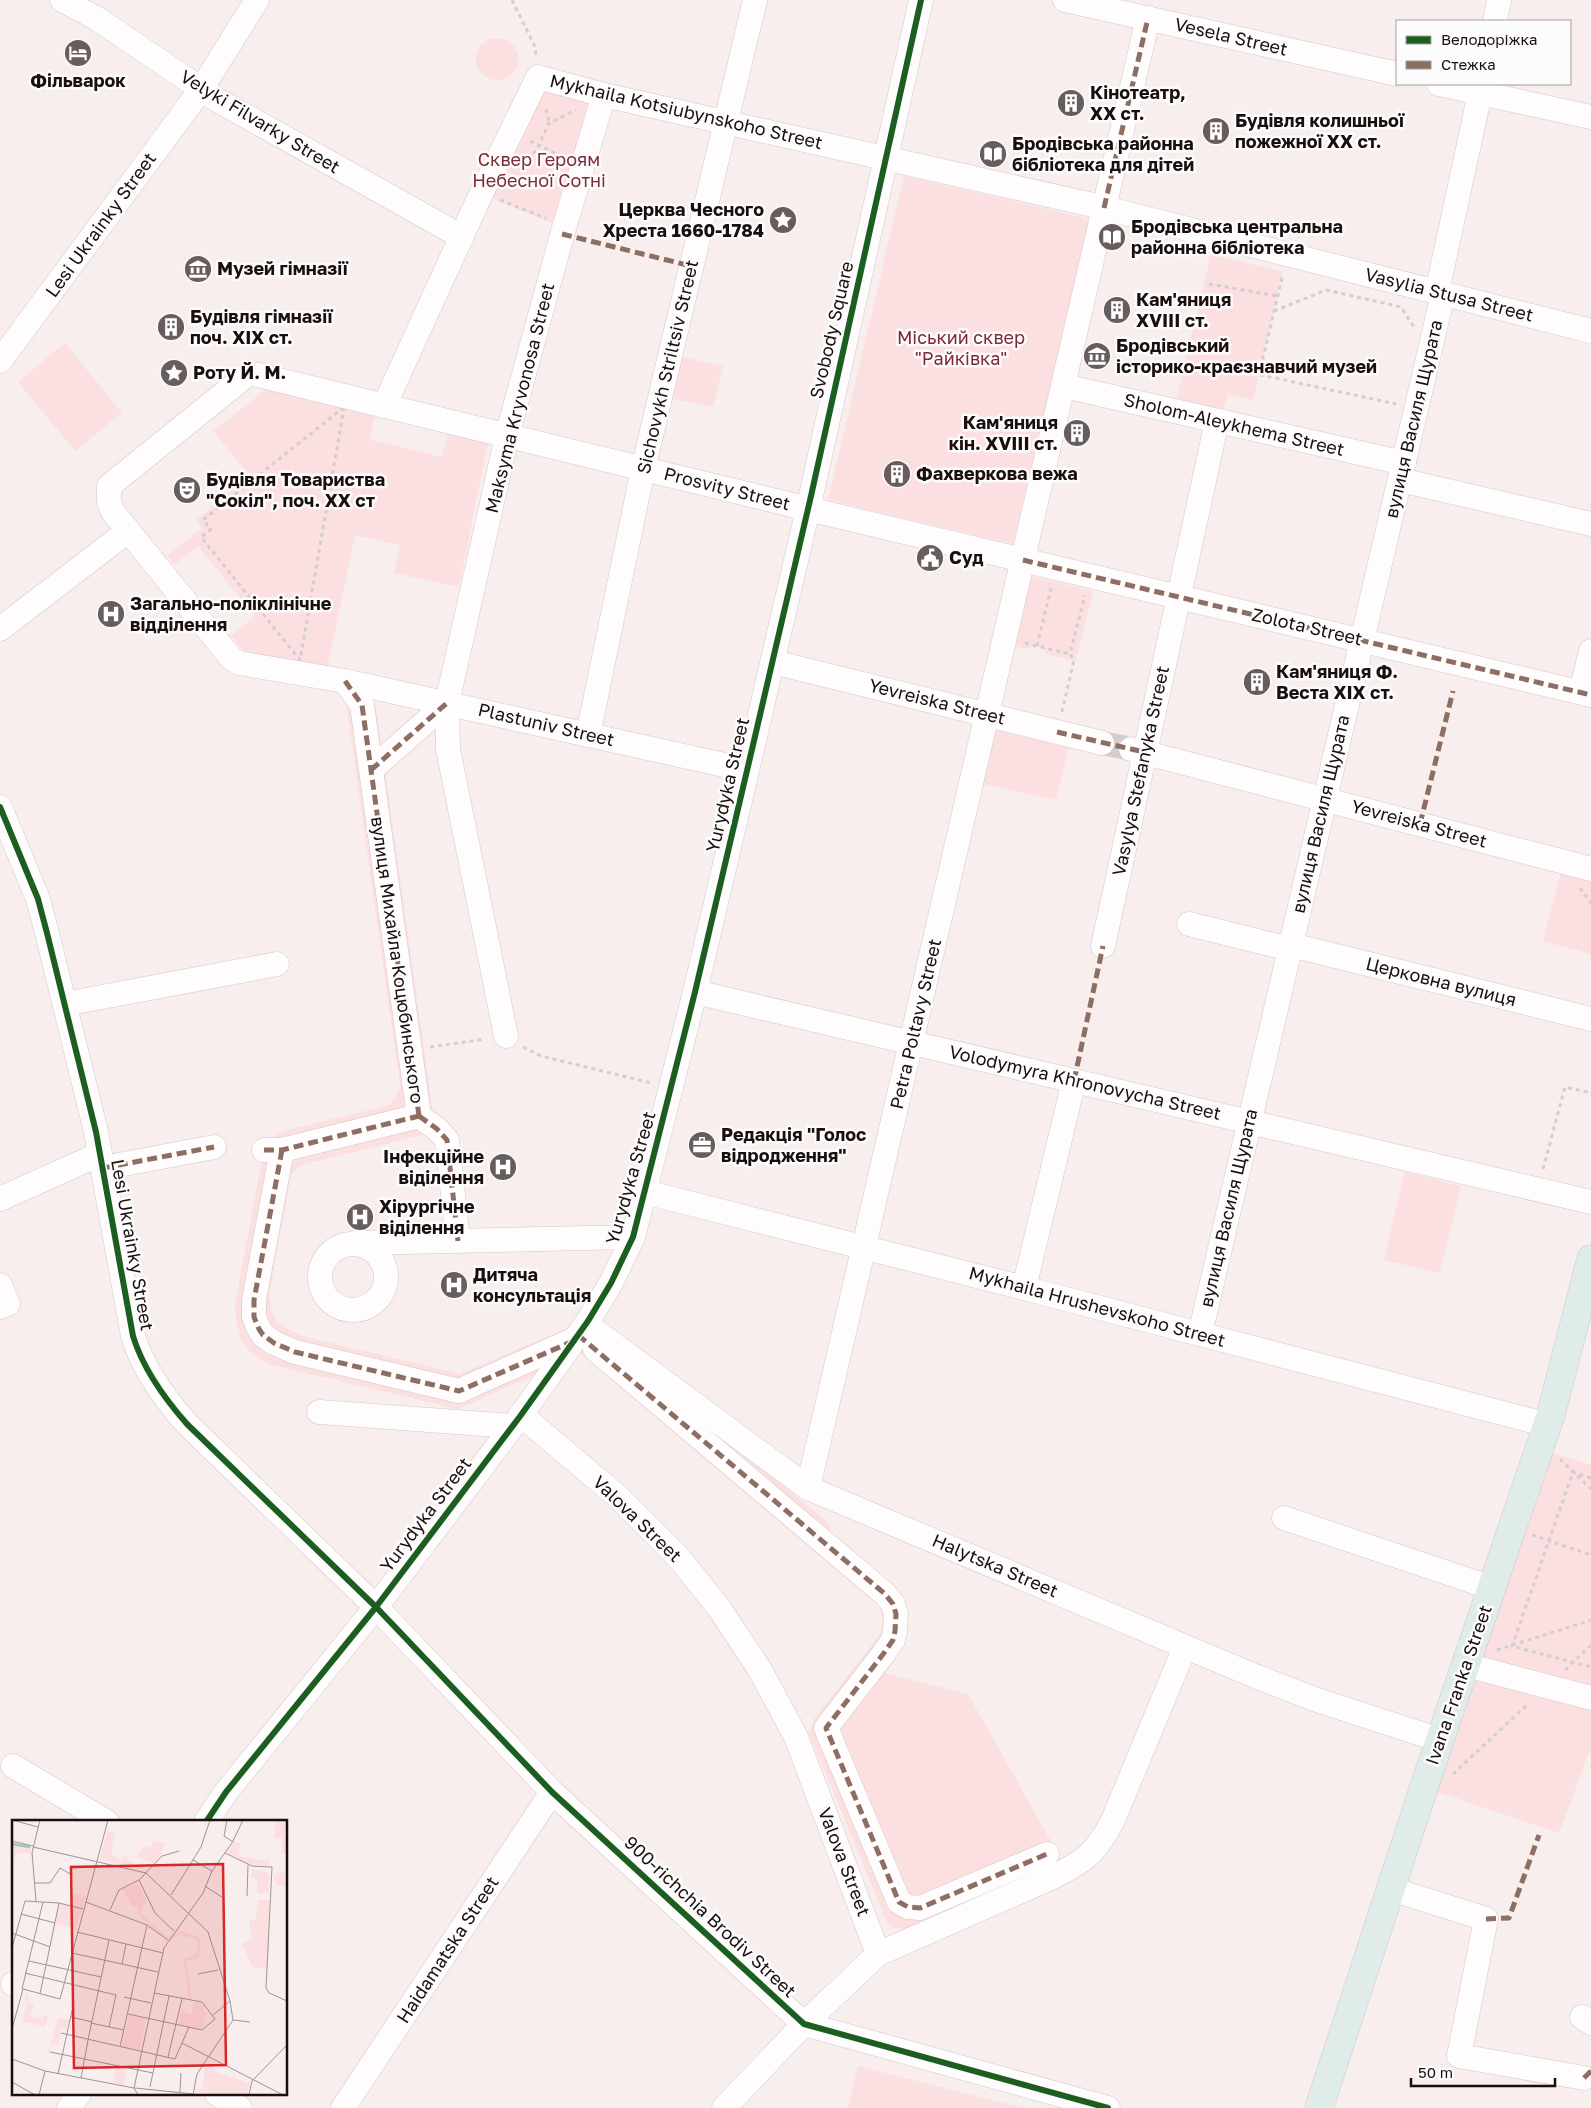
<svg xmlns="http://www.w3.org/2000/svg" width="1591" height="2108" viewBox="0 0 1591 2108" font-family="'Golos Text',sans-serif">
<style>
.green{fill:#fcdfe0}
.lines{fill:none;stroke-linecap:round;stroke-linejoin:round}
.minor-tunnel{stroke:#d7cccd;stroke-width:24;stroke-dasharray:24 12;stroke-linecap:butt}
.minor-casing{stroke:#d3c8c8;stroke-width:25}
.major-casing{stroke:#cfc8c9;stroke-width:29}
.path{stroke:#d3cfcf;stroke-width:3;stroke-dasharray:4 4;stroke-linecap:butt}
.minor{stroke:#fefcfc;stroke-width:24}
.major{stroke:#e0ece9;stroke-width:28}
.quiet{stroke:#8d6e63;stroke-width:5;stroke-dasharray:10 5;stroke-linecap:butt}
.cycleway-casing{stroke:#fcfcfc;stroke-width:9}
.cycleway{stroke:#1b5e20;stroke-width:6}
.labels{text-anchor:middle;stroke-width:5;stroke-linejoin:round;paint-order:stroke}
.street-label{font-size:18px;fill:#1b0e0f;stroke:#fcfcfc}
.poi-label{font-size:18px;font-weight:bold;fill:#1b0e0f;stroke:#fcfcfc;text-anchor:start}
.park-label{font-size:18px;fill:#7f2934;stroke:#fcfcfc}
.inset-river{fill:none;stroke:#96cab6;stroke-width:2.5}
.inset-road{fill:none;stroke:#a09495;stroke-width:1}
.view{fill:#d62828;fill-opacity:0.15;stroke:#d62828;stroke-width:2.5}
.inset-edge{fill:none;stroke:#1b0e0f;stroke-width:2.5}
</style>
<rect width="100%" height="100%" fill="#f8eeee"/>
<g class="green">
<circle cx="497" cy="59" r="21"/>
<polygon points="538,77 604,95 564,228 481,194"/>
<polygon points="904,176 1090,219 1013,544 828,500"/>
<polygon points="1211,254 1283,272 1253,400 1228,394 1223,412 1176,401"/>
<polygon points="65,343 122,413 75,451 18,382"/>
<polygon points="678,356 723,366 713,407 669,398"/>
<polygon points="268,388 375,414 370,440 442,457 448,432 488,442 459,587 394,573 400,545 355,535 328,665 244,651 231,636 255,616 198,546 174,565 167,556 202,528 196,520 250,476 213,431"/>
<polygon points="1030,576 1093,591 1076,661 1047,654 1042,649 1036,646 1026,649 1014,646"/>
<path d="M346 702 376 707 433 1113 429 1129 422 1135 305 1164 298 1167 291 1175 270 1290C267 1320 281 1327 306 1337L460 1374 577 1324 726 1438 828 1523 831 1529 827 1532 898 1594 884 1673 968 1694 1049 1838 1061 1865 906 1930 891 1927 886 1920 809 1733 814 1719 881 1633 883 1619 879 1606 581 1354 458 1409 272 1365C240 1350 237 1338 235 1304L264 1150 270 1140 283 1131 386 1106C394 1101 398 1096 400 1086Z"/>
<polygon points="990,721 1070,741 1056,800 976,782"/>
<polygon points="1561,872 1591,880 1591,954 1543,941"/>
<polygon points="1405,1172 1461,1186 1440,1273 1384,1260"/>
<polygon points="1552,1452 1591,1465 1591,1747 1559,1833 1435,1791"/>
<polygon points="858,2066 1024,2108 848,2108"/>
</g>
<g class="lines">
<polyline class="minor-tunnel" points="1102,743 1131,749"/>
<defs>
<g id="minor">
<polyline points="62,0 96,18 219,101 462,237"/>
<polyline points="1065,0 1397,74"/>
<polyline points="1495,21 1499,0"/>
<polyline points="1439,84 1591,117"/>
<polyline points="1437,292 1482,84"/>
<polyline points="0,361 202,88 257,0"/>
<polyline points="1064,386 1404,463"/>
<polyline points="384,406 481,194 538,77 604,95 1093,205 1591,331"/>
<polyline points="1400,480 1591,524"/>
<polyline points="0,629 128,531"/>
<polyline points="773,662 1102,743"/>
<polyline points="345,681 362,705 419,1116"/>
<polyline points="1581,692 1591,651"/>
<polyline points="588,735 643,469 755,0"/>
<polyline points="1131,749 1591,869"/>
<polyline points="371,770 447,703"/>
<polyline points="747,770 345,681 239,663 231,658 113,512 109,502 109,486 242,379 248,374 258,375 825,513 1591,695"/>
<path d="M0 807 38 899 47 933 96 1132 133 1336C143 1369 164 1398 187 1424L376 1607 552 1792 804 2024 1108 2108"/>
<polyline points="1189,924 1290,949"/>
<polyline points="1291,945 1591,1019"/>
<polyline points="1103,946 1217,421"/>
<polyline points="695,992 1591,1202"/>
<polyline points="65,1004 277,964"/>
<polyline points="506,1036 448,749 447,703 507,436 564,228 604,95"/>
<polyline points="419,1116 437,1129 447,1140 458,1241"/>
<polyline points="264,1150 282,1150 419,1116"/>
<polyline points="282,1150 254,1300 254,1317 259,1329 263,1335 274,1343 295,1352 459,1391 573,1340"/>
<polyline points="103,1168 214,1147"/>
<polyline points="645,1192 1024,1288 1548,1425"/>
<polyline points="0,1199 100,1154"/>
<polyline points="355,1243 633,1237"/>
<circle cx="353" cy="1277" r="33"/>
<polyline points="0,1285 8,1304 0,1307"/>
<polyline points="1024,1288 1074,1081"/>
<polyline points="586,1324 808,1488 1255,1676 1317,1700 1440,1740"/>
<polyline points="1200,1334 1443,294"/>
<polyline points="595,1349 885,1594 893,1604 896,1614 895,1631 893,1640 884,1653 826,1728 899,1902 908,1907 920,1908 1047,1854"/>
<polyline points="319,1412 512,1426"/>
<path d="M521 1415 616 1495 679 1558 719 1608 760 1670 796 1737 878 1954 1053 1877C1085 1861 1097 1852 1113 1820L1185 1647"/>
<polyline points="808,1488 1148,18"/>
<polyline points="1284,1518 1492,1588"/>
<polyline points="1466,1665 1591,1698"/>
<polyline points="13,1766 107,1822"/>
<polyline points="206,1822 226,1792 376,1607 521,1415 588,1321 611,1283 633,1237 695,992 753,745 811,496 921,0"/>
<polyline points="1391,1889 1486,1919 1459,2056 1584,2078"/>
<polyline points="13,1984 14,1984"/>
<polyline points="1582,2017 1591,2023"/>
<polyline points="217,2094 240,2108"/>
<polyline points="69,2108 79,2094"/>
<polyline points="343,2108 552,1792"/>
<polyline points="724,2108 804,2024 878,1954"/>
</g>
<polyline id="major" points="1319,2108 1424,1787 1551,1414 1591,1259"/>
</defs>
<use href="#minor" class="minor-casing"/>
<use href="#major" class="major-casing"/>
<g class="path">
<polyline points="512,0 535,47 536,56"/>
<polyline points="546,109 549,122"/>
<polyline points="530,141 565,158"/>
<polyline points="520,163 536,151 549,123 576,110"/>
<polyline points="500,200 546,218"/>
<polyline points="1209,284 1278,296"/>
<polyline points="1274,311 1326,290 1401,307 1414,327"/>
<polyline points="1252,373 1396,404"/>
<polyline points="1259,375 1283,274"/>
<polygon points="344,407 343,414 300,660 201,537 211,529 203,520"/>
<polyline points="1025,643 1070,654"/>
<polyline points="1037,646 1051,588"/>
<polyline points="1062,712 1074,660 1070,654 1085,595"/>
<polyline points="1580,888 1591,903"/>
<polyline points="430,1047 485,1039"/>
<polyline points="523,1047 541,1056 651,1083"/>
<polyline points="1543,1169 1565,1087 1591,1093"/>
<polyline points="1560,1459 1591,1489"/>
<polyline points="1591,1478 1573,1472 1512,1646 1591,1667"/>
<polyline points="1532,1535 1591,1555"/>
<polyline points="1497,1650 1591,1620"/>
<polyline points="1565,1670 1591,1645"/>
<polyline points="1453,1774 1529,1703"/>
</g>
<use href="#minor" class="minor"/>
<use href="#major" class="major"/>
<g class="quiet">
<polyline points="1104,208 1148,18"/>
<polyline points="562,234 691,266"/>
<polyline points="1023,560 1591,695"/>
<polyline points="345,681 362,705 419,1116"/>
<polyline points="1057,732 1144,752"/>
<polyline points="371,770 447,703"/>
<polyline points="1420,824 1453,691"/>
<polyline points="1074,1081 1103,946"/>
<polyline points="419,1116 437,1129 447,1140 458,1241"/>
<polyline points="264,1150 282,1150 419,1116"/>
<polyline points="282,1150 254,1300 254,1317 259,1329 263,1335 274,1343 295,1352 459,1391 571,1342"/>
<polyline points="103,1168 214,1147"/>
<polyline points="578,1335 885,1594 893,1604 896,1614 895,1631 893,1640 884,1653 826,1728 899,1902 908,1907 920,1908 1047,1854"/>
<polyline points="1486,1919 1509,1918 1539,1835"/>
<polyline points="1584,2078 1591,2071"/>
</g>
<defs>
<g id="cycleway">
<path d="M0 807 38 899 47 933 96 1132 133 1336C143 1369 164 1398 187 1424L376 1607 552 1792 804 2024 1108 2108"/>
<polyline points="206,1822 226,1792 376,1607 521,1415 588,1321 611,1283 633,1237 695,992 753,745 811,496 921,0"/>
</g>
</defs>
<use href="#cycleway" class="cycleway-casing"/>
<use href="#cycleway" class="cycleway"/>
</g>
<defs>
<symbol id="hotel-disc" viewBox="-11 -11 22 22"><circle r="9.5" fill="#685c5d" stroke="#fcfcfc"/><path d="M-6-4.5h1.5V1H6V5H4.5V3h-9V5H-6ZM-4 0a1.8 1.8 0 1 1 3.6 0ZM.5 0V-2.5h3Q6-2.5 6 0Z" fill="#fff"/></symbol>
<symbol id="building-disc" viewBox="-11 -11 22 22"><circle r="9.5" fill="#685c5d" stroke="#fcfcfc"/><path d="M-4-6H4V6H1V3H-1V6H-4ZM-2.5-4.3h1.7v1.8h-1.7ZM.8-4.3h1.7v1.8H.8ZM-2.5-1h1.7V.8h-1.7ZM.8-1h1.7V.8H.8Z" fill="#fff"/></symbol>
<symbol id="library-disc" viewBox="-11 -11 22 22"><circle r="9.5" fill="#685c5d" stroke="#fcfcfc"/><path d="M-6-4Q-3-5.5-.7-3.5V5Q-3 3-6 4ZM6-4Q3-5.5 .7-3.5V5Q3 3 6 4Z" fill="#fff"/></symbol>
<symbol id="sight-disc" viewBox="-11 -11 22 22"><circle r="9.5" fill="#685c5d" stroke="#fcfcfc"/><path d="M0-6L1.8-2.2L6-1.7L2.9 1.2L3.7 5.4L0 3.3L-3.7 5.4L-2.9 1.2L-6-1.7L-1.8-2.2Z" fill="#fff"/></symbol>
<symbol id="museum-disc" viewBox="-11 -11 22 22"><circle r="9.5" fill="#685c5d" stroke="#fcfcfc"/><path d="M0-6L6-3V-2H-6V-3ZM-5-1h2V3h-2ZM-1-1h2V3h-2ZM3-1h2V3H3ZM-6 4H6V6H-6Z" fill="#fff"/></symbol>
<symbol id="theatre-disc" viewBox="-11 -11 22 22"><circle r="9.5" fill="#685c5d" stroke="#fcfcfc"/><path d="M-5-5.5Q0-4 5-5.5V0Q5 5 0 6Q-5 5-5 0ZM-3.3-2.5H-1v1.5H-3.3ZM1-2.5H3.3v1.5H1ZM-2.8 1Q0 5.5 2.8 1Z" fill="#fff"/></symbol>
<symbol id="civic-disc" viewBox="-11 -11 22 22"><circle r="9.5" fill="#685c5d" stroke="#fcfcfc"/><path d="M-.6-6.5H3V-4.5H.6V-3L4-1V1h2V6H-6V1h2V-1L-.6-3ZM-1.2 2.5V6h2.4V2.5Z" fill="#fff"/></symbol>
<symbol id="hospital-disc" viewBox="-11 -11 22 22"><circle r="9.5" fill="#685c5d" stroke="#fcfcfc"/><path d="M-5-5h3v3.5h4V-5h3V5h-3V1.5h-4V5h-3Z" fill="#fff"/></symbol>
<symbol id="office-disc" viewBox="-11 -11 22 22"><circle r="9.5" fill="#685c5d" stroke="#fcfcfc"/><path d="M-6-3h4V-5.5h4V-3h4V5H-6ZM-1-4.5V-3h2v-1.5ZM-6 0V1H6V0Z" fill="#fff"/></symbol>
</defs>
<g fill-rule="evenodd">
<use href="#hotel-disc" x="62" y="37" width="32" height="32"/>
<use href="#building-disc" x="1055" y="87" width="32" height="32"/>
<use href="#building-disc" x="1200" y="115" width="32" height="32"/>
<use href="#library-disc" x="977" y="138" width="32" height="32"/>
<use href="#sight-disc" x="767" y="204" width="32" height="32"/>
<use href="#library-disc" x="1096" y="221" width="32" height="32"/>
<use href="#museum-disc" x="182" y="253" width="32" height="32"/>
<use href="#building-disc" x="1101" y="294" width="32" height="32"/>
<use href="#building-disc" x="155" y="311" width="32" height="32"/>
<use href="#museum-disc" x="1081" y="340" width="32" height="32"/>
<use href="#sight-disc" x="158" y="357" width="32" height="32"/>
<use href="#building-disc" x="1061" y="417" width="32" height="32"/>
<use href="#building-disc" x="881" y="458" width="32" height="32"/>
<use href="#theatre-disc" x="171" y="474" width="32" height="32"/>
<use href="#civic-disc" x="914" y="542" width="32" height="32"/>
<use href="#hospital-disc" x="95" y="598" width="32" height="32"/>
<use href="#building-disc" x="1241" y="666" width="32" height="32"/>
<use href="#office-disc" x="686" y="1129" width="32" height="32"/>
<use href="#hospital-disc" x="487" y="1151" width="32" height="32"/>
<use href="#hospital-disc" x="344" y="1201" width="32" height="32"/>
<use href="#hospital-disc" x="438" y="1269" width="32" height="32"/>
</g>
<g class="labels">
<g class="street-label">
<text transform="translate(1231 37) rotate(13)" y="6">Vesela Street</text>
<text transform="translate(686 112) rotate(13)" y="6">Mykhaila Kotsiubynskoho Street</text>
<text transform="translate(260 122) rotate(31)" y="6">Velyki Filvarky Street</text>
<text transform="translate(101 225) rotate(-54)" y="6">Lesi Ukrainky Street</text>
<text transform="translate(1449 295) rotate(14)" y="6">Vasylia Stusa Street</text>
<text transform="translate(832 330) rotate(-77)" y="6">Svobody Square</text>
<text transform="translate(668 367) rotate(-77)" y="6">Sichovykh Striltsiv Street</text>
<text transform="translate(520 398) rotate(-76)" y="6">Maksyma Kryvonosa Street</text>
<text transform="translate(1414 419) rotate(-77)" y="6">вулиця Василя Щурата</text>
<text transform="translate(1234 425) rotate(13)" y="6">Sholom-Aleykhema Street</text>
<text transform="translate(727 489) rotate(14)" y="6">Prosvity Street</text>
<text transform="translate(1307 627) rotate(13)" y="6">Zolota Street</text>
<text transform="translate(937 702) rotate(14)" y="6">Yevreiska Street</text>
<text transform="translate(546 725) rotate(13)" y="6">Plastuniv Street</text>
<text transform="translate(1141 771) rotate(-78)" y="6">Vasylya Stefanyka Street</text>
<text transform="translate(728 785) rotate(-77)" y="6">Yurydyka Street</text>
<text transform="translate(1321 814) rotate(-77)" y="6">вулиця Василя Щурата</text>
<text transform="translate(1419 824) rotate(15)" y="6">Yevreiska Street</text>
<text transform="translate(397 960) rotate(82)" y="6">вулиця Михайла Коцюбинського</text>
<text transform="translate(1441 982) rotate(14)" y="6">Церковна вулиця</text>
<text transform="translate(916 1024) rotate(-77)" y="6">Petra Poltavy Street</text>
<text transform="translate(1085 1083) rotate(13)" y="6">Volodymyra Khronovycha Street</text>
<text transform="translate(631 1178) rotate(-74)" y="6">Yurydyka Street</text>
<text transform="translate(1229 1208) rotate(-77)" y="6">вулиця Василя Щурата</text>
<text transform="translate(132 1245) rotate(80)" y="6">Lesi Ukrainky Street</text>
<text transform="translate(1097 1307) rotate(15)" y="6">Mykhaila Hrushevskoho Street</text>
<text transform="translate(426 1515) rotate(-53)" y="6">Yurydyka Street</text>
<text transform="translate(637 1519) rotate(44)" y="6">Valova Street</text>
<text transform="translate(995 1566) rotate(23)" y="6">Halytska Street</text>
<text transform="translate(1459 1685) rotate(-71)" y="6">Ivana Franka Street</text>
<text transform="translate(844 1862) rotate(69)" y="6">Valova Street</text>
<text transform="translate(710 1917) rotate(43)" y="6">900-richchia Brodiv Street</text>
<text transform="translate(448 1950) rotate(-57)" y="6">Haidamatska Street</text>
</g>
<g class="poi-label">
<text x="78" y="87" text-anchor="middle">Фільварок</text>
<text x="1090" y="99">Кінотеатр,<tspan x="1090" dy="21">XX ст.</tspan></text>
<text x="1235" y="127">Будівля колишньої<tspan x="1235" dy="21">пожежної XX ст.</tspan></text>
<text x="1012" y="150">Бродівська районна<tspan x="1012" dy="21">бібліотека для дітей</tspan></text>
<text x="764" y="216" text-anchor="end">Церква Чесного<tspan x="764" dy="21">Хреста 1660-1784</tspan></text>
<text x="1131" y="233">Бродівська центральна<tspan x="1131" dy="21">районна бібліотека</tspan></text>
<text x="217" y="275">Музей гімназії</text>
<text x="1136" y="306">Кам'яниця<tspan x="1136" dy="21">XVIII ст.</tspan></text>
<text x="190" y="323">Будівля гімназії<tspan x="190" dy="21">поч. XIX ст.</tspan></text>
<text x="1116" y="352">Бродівський<tspan x="1116" dy="21">історико-краєзнавчий музей</tspan></text>
<text x="193" y="379">Роту Й. М.</text>
<text x="1058" y="429" text-anchor="end">Кам'яниця<tspan x="1058" dy="21">кін. XVIII ст.</tspan></text>
<text x="916" y="480">Фахверкова вежа</text>
<text x="206" y="486">Будівля Товариства<tspan x="206" dy="21">"Сокіл", поч. ХХ ст</tspan></text>
<text x="949" y="564">Cуд</text>
<text x="130" y="610">Загально-поліклінічне<tspan x="130" dy="21">відділення</tspan></text>
<text x="1276" y="678">Кам'яниця Ф.<tspan x="1276" dy="21">Веста XIX ст.</tspan></text>
<text x="721" y="1141">Редакція "Голос<tspan x="721" dy="21">відродження"</tspan></text>
<text x="484" y="1163" text-anchor="end">Інфекційне<tspan x="484" dy="21">віділення</tspan></text>
<text x="379" y="1213">Хірургічне<tspan x="379" dy="21">віділення</tspan></text>
<text x="473" y="1281">Дитяча<tspan x="473" dy="21">консультація</tspan></text>
</g>
<g class="park-label">
<text x="539" y="166">Сквер Героям<tspan x="539" dy="21">Небесної Сотні</tspan></text>
<text x="961" y="344">Міський сквер<tspan x="961" dy="21">"Райківка"</tspan></text>
</g>
</g>
<g transform="translate(12 1820)">
<rect width="275" height="275" fill="#f8eeee"/>
<path d="M263 0H275V34H269L270 18H262ZM95 11 103 13 99 35 107 39 109 35 107 44 88 40ZM141 20 152 23 150 34 142 43 124 37 131 26 139 28ZM0 22 19 26V33H4L0 49ZM222 22 228 23 227 36 255 41 257 37V45H238L216 33ZM111 35 120 43 128 44 131 42 129 49 108 45ZM240 49 257 53V73H245V59L239 58ZM262 59a7 7 0 1 1 14 0a7 7 0 1 1-14 0ZM126 63 134 81 128 93 156 117 168 111 189 118 187 137 174 142 180 179 177 178 171 139 184 134 186 120 168 115 157 120 133 101 125 93 127 87 119 85 110 69ZM62 73 74 77 64 109 43 103 48 83 58 86ZM246 80H258L256 149 241 148 230 124 240 119 237 100H243ZM17 174 15 182 22 184 19 196 31 199 32 195 36 196 33 207 10 201 15 183 13 176ZM182 182 190 184 194 193H197L190 200 193 205 188 209 167 204 169 190 179 195ZM117 195 134 199 128 230 110 226ZM46 198 57 200 54 210H49L46 226 40 224 33 243ZM201 246 204 252 238 263 236 275H183L184 269 190 270 193 248ZM104 247 115 249 112 265 101 263Z" fill="#fcdfe0"/>
<path class="inset-river" d="M0 24 18 27"/>
<path class="inset-road" d="M0 0 26 7M215 0 212 16 221 22M0 21 21 26M21 27 134 53 196 112 218 181 221 200 185 254 181 275M213 33 240 46 260 47 254 168 257 173 275 181M181 40 200 51M127 60 150 36 167 31M22 63H38L48 48 60 55M194 67 210 77M159 75 189 27 198 0M235 76 236 45M24 81 20 33 28 0M74 82 135 105 156 120M98 90 107 70 127 60 143 93 162 111M9 94 43 103M65 112 151 133M0 113 38 127M0 128 13 81 47 83 71 89M60 133 146 152M17 141 89 157M110 144 114 124M13 153 104 175 97 207M186 154 206 150M10 169 31 82M28 174 47 83M112 177 139 183M116 194 190 210 203 199 190 182 142 173M201 195 218 181M59 197 80 202M221 200 238 202M79 203 112 210M0 209 11 169 48 179 96 0M49 213 163 239 177 207M76 220 97 120M170 223 271 275M108 227 135 105M38 232 141 253M156 237 170 179M0 239 33 251 122 268 126 275M46 254 62 182M69 258 76 220M0 262 23 275M138 267 157 176M122 268 152 128 191 73 200 51 220 23 231 0M123 268 181 274M168 272 169 253M27 275 33 251M237 275 240 261 275 225"/>
<path class="view" d="M211 44 214 245 62 248 59 47Z"/>
<rect width="275" height="275" class="inset-edge"/>
</g>
<rect x="1396" y="20" width="175" height="65" fill="#fcfcfc" stroke="#a29d9d"/>
<rect x="1406" y="36" width="25" height="8" fill="#1b5e20" stroke="#a29d9d"/>
<text x="1441" y="45" font-size="15" fill="#1b0e0f">Велодоріжка</text>
<rect x="1406" y="61" width="25" height="8" fill="#8d6e63" stroke="#a29d9d"/>
<text x="1441" y="70" font-size="15" fill="#1b0e0f">Стежка</text>
<path d="M1411 2078v8h144v-8" fill="none" stroke="#1b0e0f" stroke-width="2.5"/>
<text x="1418" y="2078" font-size="15" fill="#1b0e0f" stroke="#fcfcfc" stroke-width="4" paint-order="stroke">50 m</text>
</svg>
